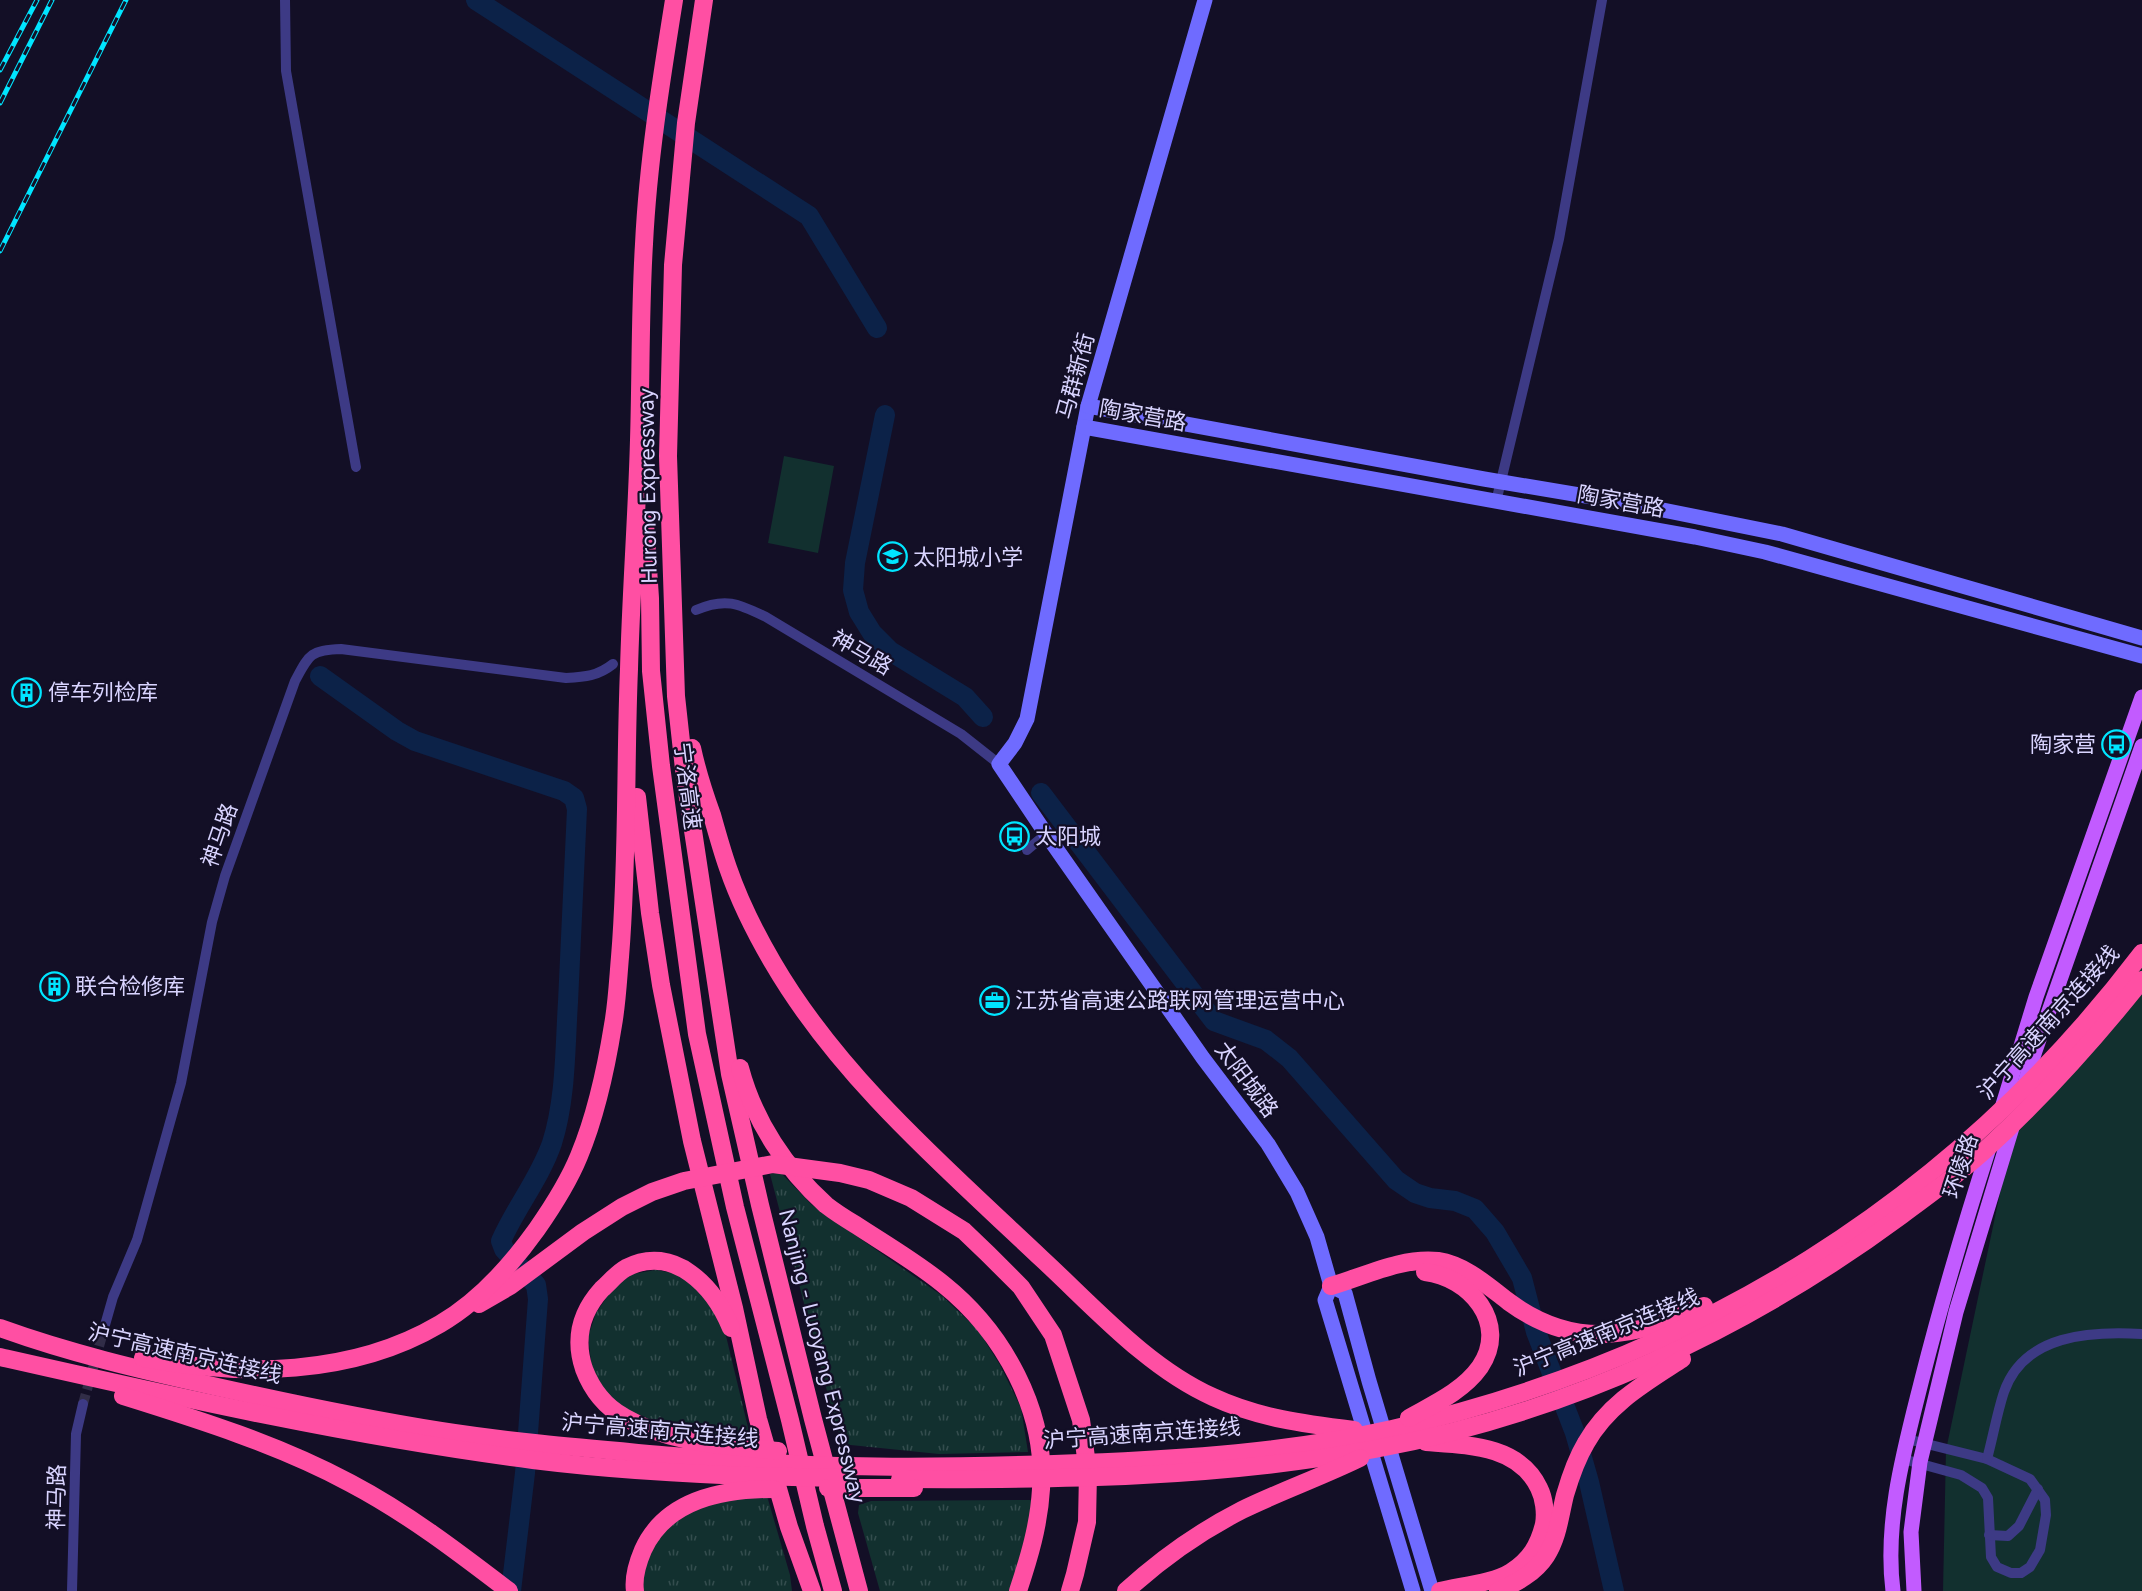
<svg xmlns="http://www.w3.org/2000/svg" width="2142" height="1591" viewBox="0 0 2142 1591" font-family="Figtree,'Noto Sans SC',sans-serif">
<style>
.grass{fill:url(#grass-tufts)}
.park{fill:#12302f}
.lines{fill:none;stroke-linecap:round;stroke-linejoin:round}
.river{stroke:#0c2248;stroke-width:20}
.street-tunnel{stroke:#312d47;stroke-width:10;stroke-dasharray:10 5;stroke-linecap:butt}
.street{stroke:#3d3a85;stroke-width:10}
.secondary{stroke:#6f6bff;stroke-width:15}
.primary{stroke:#c25bff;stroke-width:15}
.highway{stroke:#ff4fa3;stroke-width:18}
.rail-casing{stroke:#00e5ff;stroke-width:5}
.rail{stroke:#130f26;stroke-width:3;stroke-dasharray:9;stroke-linecap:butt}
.labels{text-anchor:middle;stroke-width:4.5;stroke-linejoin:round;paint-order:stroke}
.street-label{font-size:22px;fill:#d9d4ff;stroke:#130f26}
.poi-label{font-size:22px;fill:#d9d4ff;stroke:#130f26;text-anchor:start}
</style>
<defs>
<pattern id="grass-tufts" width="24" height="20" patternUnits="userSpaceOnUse" patternTransform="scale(1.5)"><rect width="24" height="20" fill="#12302f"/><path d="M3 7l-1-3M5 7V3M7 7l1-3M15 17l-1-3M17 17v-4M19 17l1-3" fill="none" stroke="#344d4e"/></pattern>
</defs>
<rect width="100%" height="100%" fill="#130f26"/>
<g class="grass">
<polygon points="780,1172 812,1205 941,1295 978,1330 1000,1365 1021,1408 1028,1452 939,1454 841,1444 770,1174"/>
<polygon points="656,1270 678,1274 710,1299 726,1336 751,1440 694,1433 631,1416 604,1392 592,1369 588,1337 596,1313 611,1291 632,1274"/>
<polygon points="767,1496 790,1575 792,1591 641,1591 644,1560 668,1524 709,1502"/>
<path d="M1032 1500C1028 1532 1020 1561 1009 1591H880L858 1513 859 1505 871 1501Z"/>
</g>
<g class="park">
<polygon points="784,456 834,466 818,553 768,543"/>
<polygon points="2142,947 2142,1591 1943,1591 1946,1450 2011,1141"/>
</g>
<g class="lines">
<g class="river">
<polyline points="476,0 809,216 877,328"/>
<polyline points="885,415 855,563 853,590 859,612 872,633 890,651 965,697 983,717"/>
<path d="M320 676 397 731 415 741 564 791 574 798 577 809C574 874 571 938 568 1002 565 1048 566 1099 552 1143 540 1178 516 1207 501 1241L504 1249 536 1285 538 1299 525 1473 511 1591"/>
<polyline points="1041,793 1214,1021 1266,1040 1289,1058 1396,1180 1415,1193 1430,1198 1455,1201 1475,1209 1495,1232 1522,1278 1536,1332 1575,1433 1589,1482 1614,1591"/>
</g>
<polyline class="street-tunnel" points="83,1404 103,1332"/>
<g class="street">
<polyline points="285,0 286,71 356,467"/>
<polyline points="1496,502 1559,239 1602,0"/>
<path d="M696 610C726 597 739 604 766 617L961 734 999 764"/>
<polyline points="1027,850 1046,834"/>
<path d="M103 1332 113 1297 137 1240 181 1083 212 922 225 876 295 681C309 655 310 650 341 649L566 678C585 677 598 676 613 664"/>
<polyline points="1903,1459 1961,1475 1982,1488 1988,1498 1991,1557 1997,1567 2011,1573 2021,1573 2030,1567 2040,1550 2046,1515 2045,1500 2030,1479 1987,1459 1907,1439"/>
<path d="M1987 1459C1993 1437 1997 1413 2004 1392 2024 1334 2091 1331 2142 1334"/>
<polyline points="1989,1535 2008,1536 2019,1526 2038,1489"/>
<polyline points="72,1591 76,1434 83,1404"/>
</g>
<g class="secondary">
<polyline points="1205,0 1088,406 1027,719 1015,743 999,764 1046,834 1203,1058 1268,1144 1297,1192 1317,1237 1331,1286 1325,1300 1413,1591"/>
<polyline points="1088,406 1484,479 1633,504 1782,534 2142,638"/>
<polyline points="1084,427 1695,537 1765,552 2142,656"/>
<polyline points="1331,1286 1345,1293 1369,1381 1432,1591"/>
</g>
<g class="primary">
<polyline points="2024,1086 2035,1051 2142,746"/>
<polyline points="2002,1108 2036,997 2142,697"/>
<path d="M1893 1591C1884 1520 1905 1447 1922 1379 1942 1300 1965 1223 1990 1145"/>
<polyline points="1914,1591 1911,1532 1920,1462 1956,1312 2014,1121"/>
</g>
<g class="highway">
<polyline points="704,0 686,123 673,265 668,456 676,696 685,778 730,1074 760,1205 813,1419 859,1591"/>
<polyline points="645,523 650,598 651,671 661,766 697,1034 735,1207 790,1420 815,1526 833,1591"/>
<path d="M692 748C697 771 704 793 712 815 717 833 722 851 728 868 739 900 756 934 773 963 840 1078 947 1169 1042 1259 1094 1307 1148 1368 1213 1397 1258 1418 1305 1424 1354 1430"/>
<polyline points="637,797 650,913 661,985 692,1141 734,1308 758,1419 789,1527 812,1591"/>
<path d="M740 1068C754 1121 786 1169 826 1205 835 1212 846 1219 856 1225 885 1244 916 1262 943 1284 1003 1332 1047 1411 1041 1489 1039 1525 1029 1558 1018 1591"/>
<path d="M1331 1286C1365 1276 1402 1257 1438 1261 1465 1265 1488 1286 1509 1302 1576 1351 1634 1337 1704 1306"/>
<polyline points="479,1304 510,1286 583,1232 622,1207 652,1192 684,1181 773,1164 840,1173 869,1180 911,1198 964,1231 988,1254 1021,1287 1053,1335 1081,1420 1088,1473 1087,1522 1075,1574 1070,1591"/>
<path d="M0 1328C69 1353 141 1370 213 1386 289 1403 365 1419 441 1431 518 1443 596 1449 673 1456 731 1460 789 1465 847 1466 924 1468 1002 1466 1080 1463 1184 1459 1290 1452 1392 1429 1697 1359 1952 1203 2142 953"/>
<path d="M731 1328C714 1287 674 1243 626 1268 617 1273 610 1282 602 1289 581 1312 574 1339 584 1369 592 1390 604 1406 624 1417 670 1444 726 1445 778 1451"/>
<path d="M0 1357C177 1397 353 1437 533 1460 637 1473 741 1477 845 1478"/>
<path d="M143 1358C241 1377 352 1376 440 1324 478 1302 512 1264 537 1229 553 1206 568 1183 579 1156 596 1115 606 1069 613 1025 617 1003 618 980 620 957 628 861 625 765 629 669 631 592 637 516 639 440 641 374 640 309 644 244 648 162 661 81 674 0"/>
<path d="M123 1396C200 1420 279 1445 350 1483 407 1513 458 1552 509 1591"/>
<path d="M1409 1418C1434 1404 1463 1391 1480 1367 1510 1323 1469 1277 1425 1272"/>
<path d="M1426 1442C1467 1445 1519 1445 1539 1488 1544 1498 1546 1513 1544 1524 1539 1545 1530 1560 1511 1572 1494 1583 1460 1586 1440 1591"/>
<path d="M900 1479C1059 1480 1219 1478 1375 1449 1567 1413 1745 1331 1902 1215 1930 1194 1959 1174 1985 1150 2042 1098 2094 1040 2142 980"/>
<polyline points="828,1488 914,1488"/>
<path d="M635 1591C633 1577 637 1564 643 1550 666 1499 723 1489 773 1489"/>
<path d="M1126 1591C1161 1559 1199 1532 1242 1510 1281 1491 1321 1477 1360 1458"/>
<path d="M1498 1591C1516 1583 1535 1573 1546 1556 1558 1538 1560 1515 1565 1495 1570 1478 1577 1458 1586 1443 1608 1404 1645 1383 1682 1359"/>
</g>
<defs>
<g id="rail">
<polyline points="0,70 37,0"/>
<polyline points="0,103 52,0"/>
<polyline points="0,251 126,0"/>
</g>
</defs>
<use href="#rail" class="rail-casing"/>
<use href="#rail" class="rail"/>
</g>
<defs>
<symbol id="school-ring" viewBox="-11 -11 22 22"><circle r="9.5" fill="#130f26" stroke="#00e5ff" stroke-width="1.5"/><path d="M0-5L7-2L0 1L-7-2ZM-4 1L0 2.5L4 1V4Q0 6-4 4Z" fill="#00e5ff"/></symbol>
<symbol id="building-ring" viewBox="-11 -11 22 22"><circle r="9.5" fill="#130f26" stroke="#00e5ff" stroke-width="1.5"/><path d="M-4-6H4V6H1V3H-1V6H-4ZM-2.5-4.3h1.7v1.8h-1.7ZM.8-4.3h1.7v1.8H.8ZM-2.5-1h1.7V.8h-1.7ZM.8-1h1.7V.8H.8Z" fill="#00e5ff"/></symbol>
<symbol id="bus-ring" viewBox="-11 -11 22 22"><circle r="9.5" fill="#130f26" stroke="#00e5ff" stroke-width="1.5"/><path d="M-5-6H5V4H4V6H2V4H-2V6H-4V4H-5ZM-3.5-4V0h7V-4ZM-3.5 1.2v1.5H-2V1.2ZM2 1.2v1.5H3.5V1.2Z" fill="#00e5ff"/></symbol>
<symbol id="office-ring" viewBox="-11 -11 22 22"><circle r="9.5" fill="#130f26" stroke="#00e5ff" stroke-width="1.5"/><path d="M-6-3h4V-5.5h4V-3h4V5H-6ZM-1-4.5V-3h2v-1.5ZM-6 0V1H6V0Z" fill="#00e5ff"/></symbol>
</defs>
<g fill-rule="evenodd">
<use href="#school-ring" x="876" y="540" width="33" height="33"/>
<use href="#building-ring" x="10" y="676" width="33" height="33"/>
<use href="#bus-ring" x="2100" y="728" width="33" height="33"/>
<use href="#bus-ring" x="998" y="820" width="33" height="33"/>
<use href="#building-ring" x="38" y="970" width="33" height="33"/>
<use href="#office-ring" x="978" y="984" width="33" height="33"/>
</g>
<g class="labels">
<g class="street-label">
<text transform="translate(1075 376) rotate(-75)" y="8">马群新街</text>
<text transform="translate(1143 415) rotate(10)" y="8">陶家营路</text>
<text transform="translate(647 486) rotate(-91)" y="8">Hurong Expressway</text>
<text transform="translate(1621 501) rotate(10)" y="8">陶家营路</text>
<text transform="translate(862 652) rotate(30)" y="8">神马路</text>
<text transform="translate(688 786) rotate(83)" y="8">宁洛高速</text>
<text transform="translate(219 835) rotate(-71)" y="8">神马路</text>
<text transform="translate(2048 1022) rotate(-48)" y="8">沪宁高速南京连接线</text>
<text transform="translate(1247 1079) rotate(53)" y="8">太阳城路</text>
<text transform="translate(1960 1166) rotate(-72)" y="8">环陵路</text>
<text transform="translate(1606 1332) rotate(-22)" y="8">沪宁高速南京连接线</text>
<text transform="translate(185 1353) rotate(13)" y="8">沪宁高速南京连接线</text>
<text transform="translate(823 1356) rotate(76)" y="8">Nanjing - Luoyang Expressway</text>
<text transform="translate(660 1430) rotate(5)" y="8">沪宁高速南京连接线</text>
<text transform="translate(1142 1433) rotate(-4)" y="8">沪宁高速南京连接线</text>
<text transform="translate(56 1497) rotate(-89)" y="8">神马路</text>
</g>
<g class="poi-label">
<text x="913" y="565">太阳城小学</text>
<text x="48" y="700">停车列检库</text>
<text x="2096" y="752" text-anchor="end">陶家营</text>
<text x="1035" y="844">太阳城</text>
<text x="75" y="994">联合检修库</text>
<text x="1015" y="1008">江苏省高速公路联网管理运营中心</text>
</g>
</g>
</svg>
